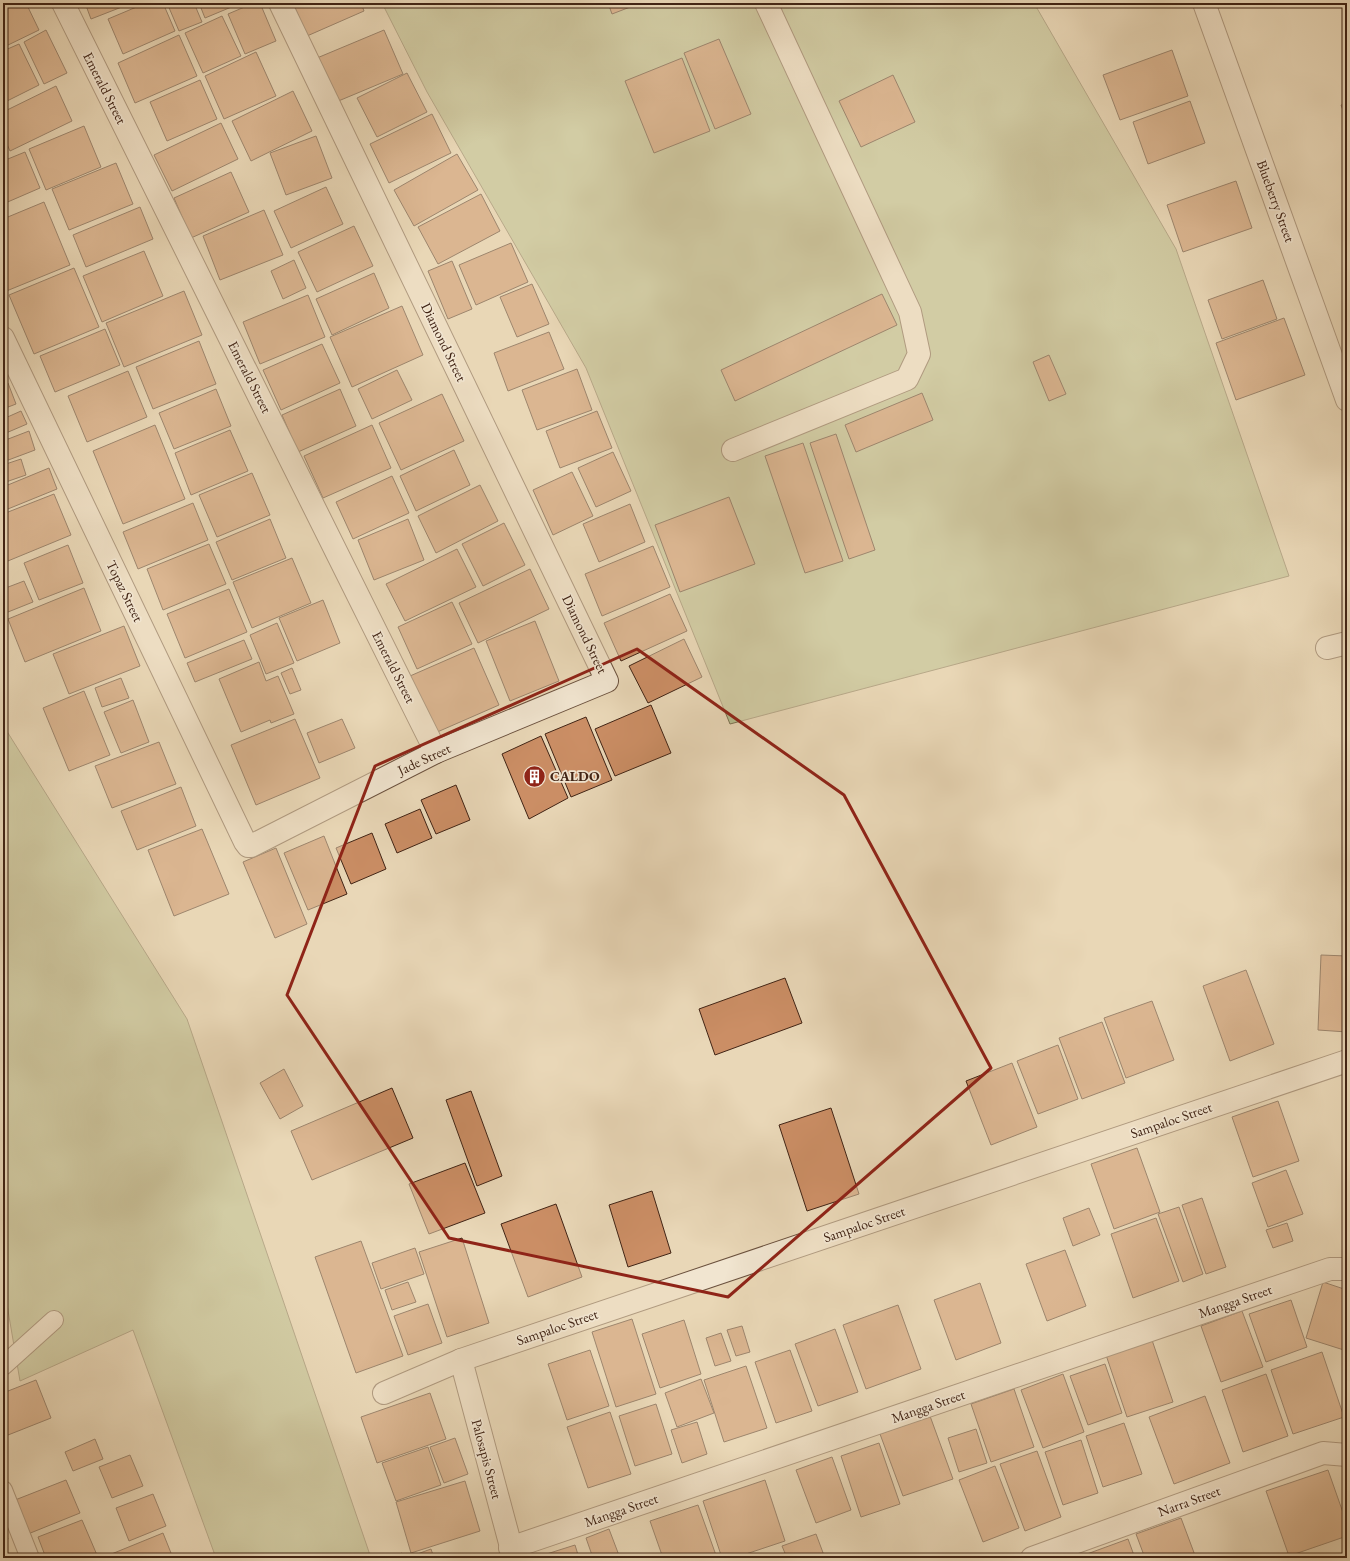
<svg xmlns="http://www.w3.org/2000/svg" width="1350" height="1561" viewBox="0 0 1350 1561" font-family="'EB Garamond',serif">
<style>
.green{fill:#b6be8f;stroke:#7c7152}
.building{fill:#cb8e65;stroke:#412415}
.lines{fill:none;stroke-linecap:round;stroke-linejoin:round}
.service-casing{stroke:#6b513e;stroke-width:20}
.minor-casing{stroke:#6b513e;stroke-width:24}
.service{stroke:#f1e5d0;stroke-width:18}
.minor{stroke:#f1e5d0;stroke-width:22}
.marked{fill:none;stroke:#8f2418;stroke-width:3;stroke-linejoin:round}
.labels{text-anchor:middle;stroke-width:3.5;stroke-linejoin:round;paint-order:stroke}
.street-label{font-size:14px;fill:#412415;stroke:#f1e5d0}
.poi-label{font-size:14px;font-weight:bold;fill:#412415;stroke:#f1e5d0;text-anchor:start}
</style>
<rect width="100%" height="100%" fill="#e9d7b7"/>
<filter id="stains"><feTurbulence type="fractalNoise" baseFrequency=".005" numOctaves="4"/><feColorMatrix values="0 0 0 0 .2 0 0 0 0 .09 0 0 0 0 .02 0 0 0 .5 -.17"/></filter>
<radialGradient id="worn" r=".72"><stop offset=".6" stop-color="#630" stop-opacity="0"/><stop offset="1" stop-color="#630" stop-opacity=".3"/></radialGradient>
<g class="green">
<polygon points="382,3 1034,3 1176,249 1289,576 730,724 586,368 427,92"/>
<polygon points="3,725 187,1019 371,1558 216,1558 133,1330 20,1381 3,1281"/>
</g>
<g class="building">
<polygon points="3,3 26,3 39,30 6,46 3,39"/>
<polygon points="85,3 132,3 91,19"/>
<polygon points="146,3 163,3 175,31 123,54 108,19"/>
<polygon points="167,3 194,3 202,22 179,31"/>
<polygon points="199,3 241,3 205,18"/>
<polygon points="254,3 260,3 276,41 245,54 228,14"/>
<polygon points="293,3 361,3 364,11 307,36"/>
<polygon points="608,3 638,3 638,4 612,14"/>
<polygon points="222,16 241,56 203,73 185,33"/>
<polygon points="46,30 67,73 44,84 24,42"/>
<polygon points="384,30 403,74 336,102 317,58"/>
<polygon points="179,35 197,76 135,103 118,63"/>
<polygon points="719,39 751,114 715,129 684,53"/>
<polygon points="19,44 39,85 3,103 3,51"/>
<polygon points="1172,50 1188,96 1120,120 1103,75"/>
<polygon points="256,52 276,96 224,119 205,76"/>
<polygon points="682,58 710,131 654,153 625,81"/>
<polygon points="407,73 427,112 377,137 357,98"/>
<polygon points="893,75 915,122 861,147 839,101"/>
<polygon points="200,80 217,119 167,141 150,102"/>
<polygon points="56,86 72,121 10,151 3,135 3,112"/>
<polygon points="293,91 312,131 251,161 232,121"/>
<polygon points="1190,101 1205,143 1148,164 1133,122"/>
<polygon points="1347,103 1347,121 1341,105"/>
<polygon points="432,114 451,153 389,183 370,144"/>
<polygon points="221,123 238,159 172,191 154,155"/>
<polygon points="84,126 101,167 46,190 29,149"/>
<polygon points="316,136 332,178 286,195 270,153"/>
<polygon points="25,152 40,188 3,204 3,161"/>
<polygon points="457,154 478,190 414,226 394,190"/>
<polygon points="116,163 133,204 69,230 52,189"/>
<polygon points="231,172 249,212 191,238 174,198"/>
<polygon points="1236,181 1252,228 1183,252 1167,205"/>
<polygon points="326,187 343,224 291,248 274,211"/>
<polygon points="481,194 500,231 438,264 418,227"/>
<polygon points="44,202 70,265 4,292 3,219"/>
<polygon points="140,207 153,239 86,267 73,235"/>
<polygon points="264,210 283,255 220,280 203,236"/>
<polygon points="354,226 373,266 317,292 298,252"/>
<polygon points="511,243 528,282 476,305 459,265"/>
<polygon points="144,251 163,296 102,322 83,276"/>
<polygon points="294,260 306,288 283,299 271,271"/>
<polygon points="452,261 472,309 448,319 428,271"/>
<polygon points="74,268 99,327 34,354 9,295"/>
<polygon points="374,273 389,308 332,335 316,299"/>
<polygon points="1263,280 1277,319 1222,339 1208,300"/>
<polygon points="532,284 549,324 517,337 500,297"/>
<polygon points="184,291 202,335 124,367 106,323"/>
<polygon points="882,294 897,325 735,401 721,370"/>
<polygon points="308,295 325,337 260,364 243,322"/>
<polygon points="402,306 423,355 352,387 330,337"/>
<polygon points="1284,318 1305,375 1236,400 1216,343"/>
<polygon points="105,329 120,365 55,392 40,356"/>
<polygon points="549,332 564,369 508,391 494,353"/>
<polygon points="199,341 216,384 153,409 136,367"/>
<polygon points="322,344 340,383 281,410 263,370"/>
<polygon points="1049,355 1066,394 1049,401 1033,362"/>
<polygon points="577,369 592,410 537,430 522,390"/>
<polygon points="397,370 412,400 372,419 358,389"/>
<polygon points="128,371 147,417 87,442 68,396"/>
<polygon points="8,383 16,404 3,409 3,385"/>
<polygon points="216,389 231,426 174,449 159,413"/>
<polygon points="340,389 356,426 298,452 282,415"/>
<polygon points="922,393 933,420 856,452 845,425"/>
<polygon points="442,394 464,441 401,470 379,423"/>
<polygon points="21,411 27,424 6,433 3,427 3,419"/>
<polygon points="597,411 612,448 560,468 546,431"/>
<polygon points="155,425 185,499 123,524 93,451"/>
<polygon points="372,425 391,468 323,498 304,456"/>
<polygon points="230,430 248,471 191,495 175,453"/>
<polygon points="29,431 35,450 3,462 3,441"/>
<polygon points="836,434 875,550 849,559 810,443"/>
<polygon points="803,443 843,561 805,573 765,456"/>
<polygon points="454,450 470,485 416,511 400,476"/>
<polygon points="613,452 631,491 596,507 578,468"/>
<polygon points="21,459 26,475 3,483 3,465"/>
<polygon points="49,468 57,489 3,511 3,487"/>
<polygon points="572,472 593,516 553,535 533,490"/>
<polygon points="252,473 270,515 217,537 199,495"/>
<polygon points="392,476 409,513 353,539 336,502"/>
<polygon points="480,485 498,521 436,553 418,516"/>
<polygon points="54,494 71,535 3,563 3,514"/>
<polygon points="729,497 755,564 680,592 655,525"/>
<polygon points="193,503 208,540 138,569 123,532"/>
<polygon points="630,504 645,542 599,562 583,524"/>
<polygon points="270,519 286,558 232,580 216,542"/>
<polygon points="408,519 424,560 374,580 358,540"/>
<polygon points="504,523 525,565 483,586 462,544"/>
<polygon points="209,544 226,584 163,610 147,569"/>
<polygon points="68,545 83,583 39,600 24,563"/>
<polygon points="653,546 670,587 602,616 585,574"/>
<polygon points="457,549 476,587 405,621 386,584"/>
<polygon points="292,558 311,603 252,628 233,582"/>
<polygon points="530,569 549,609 478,643 459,603"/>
<polygon points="24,581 33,602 3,614 3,589"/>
<polygon points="84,588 101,631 25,662 8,619"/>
<polygon points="229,589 247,632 185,658 167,614"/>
<polygon points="670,594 687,631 621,661 604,623"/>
<polygon points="323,600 340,643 297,661 279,618"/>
<polygon points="452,602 472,644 417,669 398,627"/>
<polygon points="535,621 559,681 510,701 486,641"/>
<polygon points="277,623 294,663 266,674 250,635"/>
<polygon points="124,626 140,666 69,694 53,654"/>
<polygon points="684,639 702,677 648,703 629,666"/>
<polygon points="244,640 252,659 195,682 187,663"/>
<polygon points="474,648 499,705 435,733 410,676"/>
<polygon points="259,662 266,681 278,676 294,714 271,723 270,720 241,732 219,679"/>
<polygon points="292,668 301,690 290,694 281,673"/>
<polygon points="121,678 129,698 102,707 95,688"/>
<polygon points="84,691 110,755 69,771 43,708"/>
<polygon points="133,700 149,742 121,753 104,712"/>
<polygon points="651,705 671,753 615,776 595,729"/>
<polygon points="586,717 612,780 571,797 545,734"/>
<polygon points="295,719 320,778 256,805 231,745"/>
<polygon points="342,719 355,748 319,763 307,733"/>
<polygon points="541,736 568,798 529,819 502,754"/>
<polygon points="159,742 176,784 112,808 95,766"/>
<polygon points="456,785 470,820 436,834 421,800"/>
<polygon points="181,787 196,826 137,850 121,811"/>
<polygon points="420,809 432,838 397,853 385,824"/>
<polygon points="202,829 229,894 174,916 148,850"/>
<polygon points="372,833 386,869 351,884 336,848"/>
<polygon points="324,836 347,894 308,910 284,853"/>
<polygon points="276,848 307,924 275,938 243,862"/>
<polygon points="1321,955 1347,956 1347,1032 1318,1030"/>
<polygon points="1246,970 1274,1044 1230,1061 1203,986"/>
<polygon points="785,978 802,1023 715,1055 699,1009"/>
<polygon points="1152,1001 1174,1060 1126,1078 1104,1018"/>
<polygon points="1102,1022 1125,1083 1082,1099 1059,1038"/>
<polygon points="1058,1045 1078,1099 1038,1114 1017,1061"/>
<polygon points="1012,1063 1037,1127 991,1145 966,1081"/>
<polygon points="284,1069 303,1106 280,1119 260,1083"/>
<polygon points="392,1088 413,1138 312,1180 291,1131"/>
<polygon points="471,1091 502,1176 477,1186 446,1100"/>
<polygon points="1278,1101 1299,1161 1253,1177 1232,1117"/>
<polygon points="831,1108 859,1194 807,1211 779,1125"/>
<polygon points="1137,1148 1160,1212 1114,1229 1091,1164"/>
<polygon points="465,1163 485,1213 429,1234 409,1184"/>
<polygon points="1286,1170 1303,1214 1268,1227 1252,1183"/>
<polygon points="652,1191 671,1253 628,1267 609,1205"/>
<polygon points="1202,1198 1226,1267 1206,1274 1182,1205"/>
<polygon points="556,1204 582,1277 528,1297 501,1224"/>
<polygon points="1179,1207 1203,1274 1183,1282 1158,1214"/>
<polygon points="1089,1208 1100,1235 1073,1246 1063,1218"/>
<polygon points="1156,1218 1179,1281 1133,1298 1111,1234"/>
<polygon points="1287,1223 1293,1241 1273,1248 1266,1230"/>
<polygon points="462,1238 489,1323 447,1337 419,1252"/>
<polygon points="361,1241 403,1356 356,1373 315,1257"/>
<polygon points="415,1248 424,1274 381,1289 372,1263"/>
<polygon points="1065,1250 1086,1306 1047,1321 1026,1264"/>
<polygon points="408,1282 416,1302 392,1310 385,1290"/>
<polygon points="1323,1282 1347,1290 1347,1351 1306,1338"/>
<polygon points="980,1283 1001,1343 956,1360 934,1300"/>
<polygon points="1291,1300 1307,1347 1266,1362 1249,1314"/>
<polygon points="428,1304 442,1343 408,1355 394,1316"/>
<polygon points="898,1305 921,1369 866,1389 843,1325"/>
<polygon points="1242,1311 1263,1367 1221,1382 1201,1326"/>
<polygon points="632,1319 656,1394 616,1407 592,1332"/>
<polygon points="684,1320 701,1374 660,1388 642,1334"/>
<polygon points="742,1326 750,1352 736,1356 727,1330"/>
<polygon points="835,1329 858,1392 818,1406 795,1344"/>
<polygon points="721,1333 731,1361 715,1366 706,1338"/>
<polygon points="1152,1340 1173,1402 1127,1417 1106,1355"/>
<polygon points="590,1350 609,1406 567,1420 548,1364"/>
<polygon points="790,1350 812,1411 776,1423 755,1362"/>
<polygon points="1322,1352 1344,1417 1293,1434 1271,1370"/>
<polygon points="1105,1364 1122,1413 1088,1425 1070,1376"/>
<polygon points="746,1366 767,1428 724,1442 704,1380"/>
<polygon points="1063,1374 1084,1432 1043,1448 1021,1390"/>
<polygon points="1266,1374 1288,1436 1243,1452 1222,1390"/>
<polygon points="701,1379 714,1413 677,1427 665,1393"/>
<polygon points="36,1380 51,1418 3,1437 3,1393"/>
<polygon points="1014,1389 1034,1447 991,1462 971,1404"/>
<polygon points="430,1393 446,1439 377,1463 361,1417"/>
<polygon points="1205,1396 1230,1463 1174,1484 1149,1417"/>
<polygon points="656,1404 672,1454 635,1466 619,1416"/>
<polygon points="610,1412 631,1474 588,1488 567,1427"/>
<polygon points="930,1416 953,1479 903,1496 880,1434"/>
<polygon points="697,1422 707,1454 682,1463 671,1430"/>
<polygon points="1124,1423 1142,1474 1103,1487 1086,1436"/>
<polygon points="976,1429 987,1463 959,1472 948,1438"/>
<polygon points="455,1438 468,1474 444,1483 430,1447"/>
<polygon points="95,1439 103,1459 73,1471 65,1452"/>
<polygon points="1081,1440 1098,1493 1063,1505 1045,1452"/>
<polygon points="879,1443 900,1504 861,1517 841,1456"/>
<polygon points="428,1447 441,1485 396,1501 382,1463"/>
<polygon points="1037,1451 1061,1517 1025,1531 1000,1464"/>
<polygon points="130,1455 143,1486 112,1498 99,1467"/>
<polygon points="832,1457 851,1510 816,1523 796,1470"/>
<polygon points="995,1466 1019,1528 983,1542 959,1480"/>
<polygon points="1328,1470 1347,1524 1347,1536 1289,1556 1266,1491"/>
<polygon points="66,1480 80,1513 23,1536 10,1502"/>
<polygon points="765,1480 785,1541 734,1558 722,1558 703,1501"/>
<polygon points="465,1481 480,1531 411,1553 396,1502"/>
<polygon points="153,1494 166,1526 129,1541 116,1508"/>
<polygon points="698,1505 717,1558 663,1558 650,1521"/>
<polygon points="1181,1518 1196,1558 1145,1558 1136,1534"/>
<polygon points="82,1520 97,1555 90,1558 46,1558 38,1537"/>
<polygon points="3,1526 8,1539 3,1542"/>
<polygon points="609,1529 620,1558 593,1558 586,1538"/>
<polygon points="163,1533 173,1558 110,1558 109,1555"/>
<polygon points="816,1534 825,1558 787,1558 782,1546"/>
<polygon points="1128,1539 1135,1558 1076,1558"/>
<polygon points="575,1545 579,1558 534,1558"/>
<polygon points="431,1549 434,1558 409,1558 409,1557"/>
<polygon points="402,1553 404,1558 388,1558"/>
</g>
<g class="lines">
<defs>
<g id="service">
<polyline points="3,1366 54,1320"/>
<polyline points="3,1490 30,1558"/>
</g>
<g id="minor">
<polyline points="63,3 436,752"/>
<polyline points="1204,3 1347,400"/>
<polyline points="3,338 245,842 248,846 251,846 436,752 607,681 280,3"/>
<polyline points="733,450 907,379 919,354 910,312 766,3"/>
<polyline points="1327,648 1347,643"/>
<polyline points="461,1360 514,1558"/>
<polyline points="384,1393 461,1360 1347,1061"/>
<polyline points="510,1548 1330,1269 1347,1269"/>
<polyline points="1032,1558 1323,1453 1347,1455"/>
</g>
</defs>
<use href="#service" class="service-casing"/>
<use href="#minor" class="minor-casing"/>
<use href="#service" class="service"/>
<use href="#minor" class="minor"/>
</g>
<path d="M0 0H1350V1561H0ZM637 649 844 795 991 1068 728 1297 449 1238 287 995 375 766Z" fill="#e9d7b7" fill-opacity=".55" fill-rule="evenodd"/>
<path class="marked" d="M637 649 844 795 991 1068 728 1297 449 1238 287 995 375 766Z"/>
<defs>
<symbol id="building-disc" viewBox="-11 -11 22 22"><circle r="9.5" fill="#8f2418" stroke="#f1e5d0"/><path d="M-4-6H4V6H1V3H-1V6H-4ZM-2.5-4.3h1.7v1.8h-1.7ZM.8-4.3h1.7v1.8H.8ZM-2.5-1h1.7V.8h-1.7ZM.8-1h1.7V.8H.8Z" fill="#fff"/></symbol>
</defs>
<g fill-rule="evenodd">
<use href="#building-disc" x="522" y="764" width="25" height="25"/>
</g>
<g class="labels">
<g class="street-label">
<text transform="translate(105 88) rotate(63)" y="5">Emerald Street</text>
<text transform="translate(1276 201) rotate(70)" y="5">Blueberry Street</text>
<text transform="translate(444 342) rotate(64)" y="5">Diamond Street</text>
<text transform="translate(250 377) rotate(63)" y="5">Emerald Street</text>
<text transform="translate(125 591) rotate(64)" y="5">Topaz Street</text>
<text transform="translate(585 634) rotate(64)" y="5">Diamond Street</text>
<text transform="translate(394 667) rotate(63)" y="5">Emerald Street</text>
<text transform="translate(424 759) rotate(-25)" y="5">Jade Street</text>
<text transform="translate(1171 1120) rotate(-19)" y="5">Sampaloc Street</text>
<text transform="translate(864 1224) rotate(-19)" y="5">Sampaloc Street</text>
<text transform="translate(1235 1301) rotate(-19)" y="5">Mangga Street</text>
<text transform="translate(557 1327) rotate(-19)" y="5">Sampaloc Street</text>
<text transform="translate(928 1406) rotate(-19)" y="5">Mangga Street</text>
<text transform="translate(487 1459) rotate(75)" y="5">Palosapis Street</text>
<text transform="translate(1189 1501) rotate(-20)" y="5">Narra Street</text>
<text transform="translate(621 1510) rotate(-19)" y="5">Mangga Street</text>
</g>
<g class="poi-label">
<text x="550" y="781">CALDO</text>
</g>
</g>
<rect width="1350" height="1561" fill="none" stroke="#e9d7b7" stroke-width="16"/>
<rect x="4" y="4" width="1342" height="1553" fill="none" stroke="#412415" stroke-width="2"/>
<rect x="8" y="8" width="1334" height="1545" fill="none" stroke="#412415"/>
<rect width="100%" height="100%" filter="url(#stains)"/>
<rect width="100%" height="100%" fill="url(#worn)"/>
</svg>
